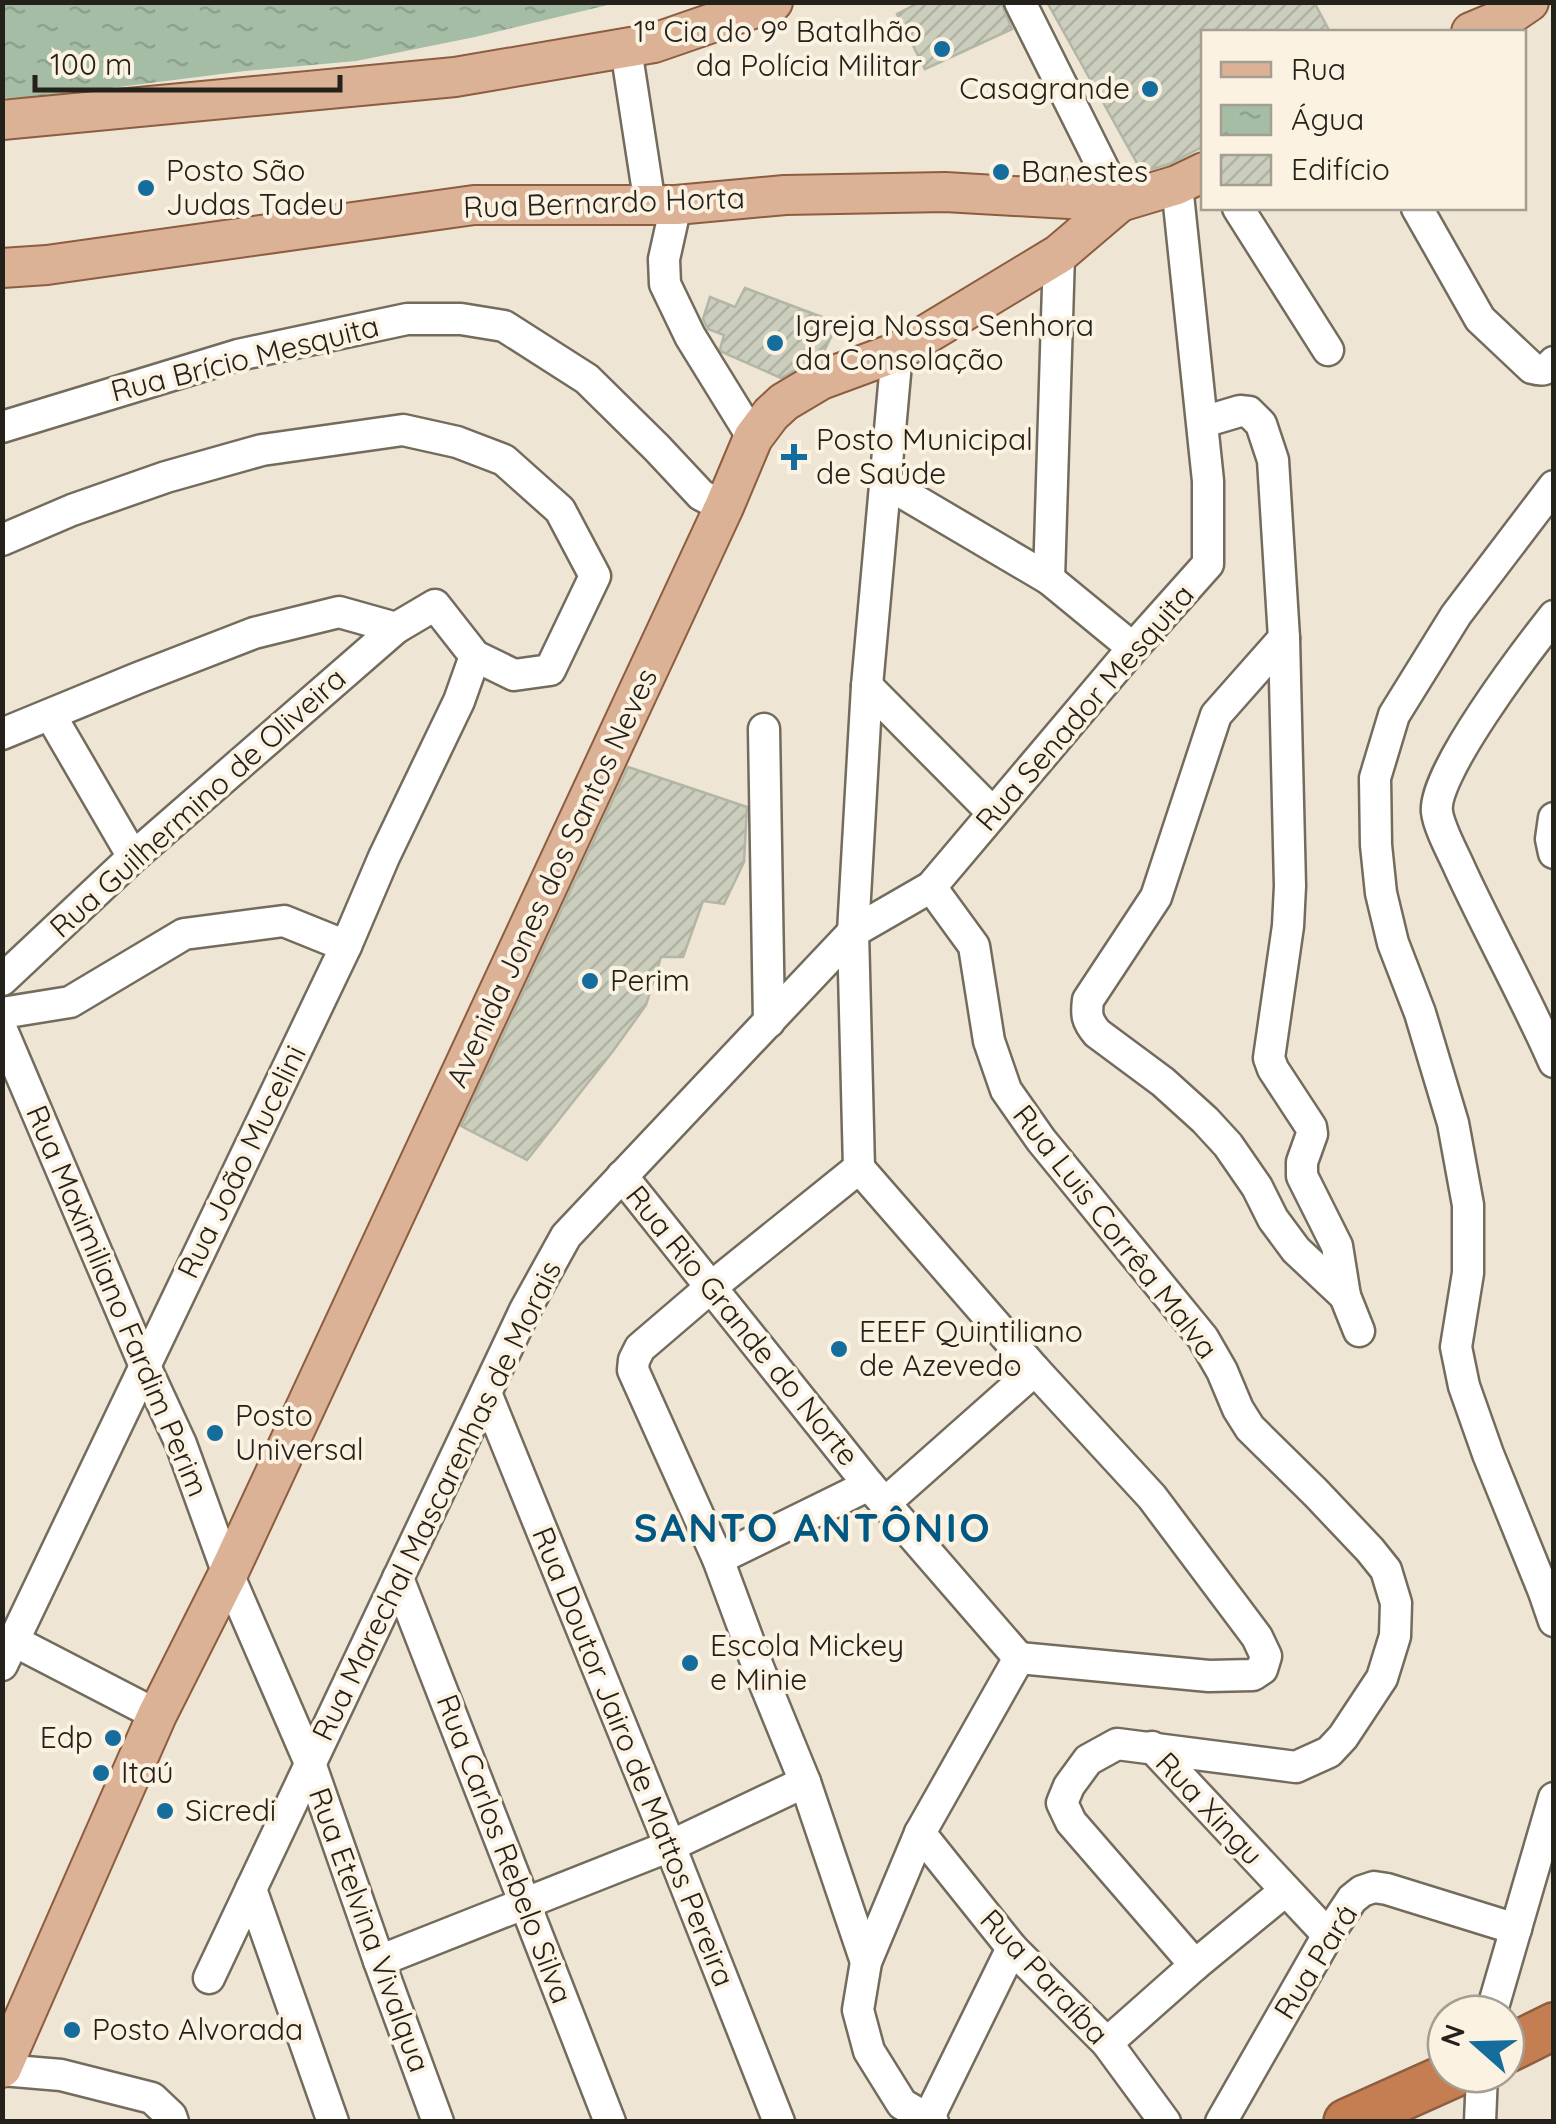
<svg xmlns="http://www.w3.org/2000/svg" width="1556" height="2124" viewBox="0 0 1556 2124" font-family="Quicksand,sans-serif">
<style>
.water{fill:url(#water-ripples)}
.building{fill:url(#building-hatch);stroke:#b3b6a5;stroke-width:2.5}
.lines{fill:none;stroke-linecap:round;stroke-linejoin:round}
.minor-casing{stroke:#736b5c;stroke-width:35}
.major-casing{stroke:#8d5d3f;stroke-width:42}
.highway-casing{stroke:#8d5d3f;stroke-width:50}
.minor{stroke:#fff;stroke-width:30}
.major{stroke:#dcb297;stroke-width:38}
.highway{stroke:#c57e52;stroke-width:45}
.poi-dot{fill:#156d9d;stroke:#fbf2e2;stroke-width:4}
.labels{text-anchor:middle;stroke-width:8;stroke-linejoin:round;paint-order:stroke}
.poi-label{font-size:30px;fill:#24211b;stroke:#fbf2e2;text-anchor:start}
.street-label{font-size:30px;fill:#24211b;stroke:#fbf2e2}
.district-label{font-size:40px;font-weight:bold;letter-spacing:2.5px;fill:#005883;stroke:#fbf2e2}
</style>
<defs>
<pattern id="water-ripples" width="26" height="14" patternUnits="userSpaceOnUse" patternTransform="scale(2.5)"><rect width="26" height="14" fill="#a5bca5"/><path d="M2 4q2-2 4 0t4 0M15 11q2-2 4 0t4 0" fill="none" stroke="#8ea18d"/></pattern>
<pattern id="building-hatch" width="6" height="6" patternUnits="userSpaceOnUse" patternTransform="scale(2.5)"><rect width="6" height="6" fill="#cccebd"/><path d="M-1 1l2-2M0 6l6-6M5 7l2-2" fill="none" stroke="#afb1a2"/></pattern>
</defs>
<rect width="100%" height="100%" fill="#eee5d5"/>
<polygon class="water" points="2,3 3,2 616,3 475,37 356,61 245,71 40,97 3,98"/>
<g class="building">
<polygon points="920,2 1001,2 1012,29 925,69 897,14"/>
<polygon points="1047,2 1314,2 1330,32 1204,32 1204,146 1169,164 1142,172"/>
<polygon points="745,288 838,323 822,355 781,378 722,352 720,349 724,335 708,329 703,319 710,297 735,307"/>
<polygon points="628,767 747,807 744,862 724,904 703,901 683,957 661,957 646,1005 613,1051 527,1160 461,1126"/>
</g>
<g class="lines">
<defs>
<g id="minor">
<polyline points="1020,2 1120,202"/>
<polyline points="626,49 650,205"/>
<polyline points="676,205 664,259 665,284 690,336 753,438"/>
<polyline points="1238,208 1328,350"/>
<path d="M1417 208 1480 319 1532 368C1542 371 1547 370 1554 362"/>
<polyline points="1203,422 1240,411 1249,412 1261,424 1273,460 1284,638 1290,886 1288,926 1269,1058 1273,1069 1311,1127 1312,1134 1302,1162 1302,1176 1337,1246 1345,1296 1359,1331"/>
<polyline points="2,427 238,355 407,319 461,319 504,326 587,379 657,448 701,495 724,507"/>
<polyline points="886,483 1049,579 1133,648"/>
<polyline points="1554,486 1456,615 1394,715 1375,778 1376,845 1381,893 1393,943 1420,1013 1453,1123 1468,1205 1468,1273 1456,1347 1464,1386 1488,1454 1544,1592 1554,1621"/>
<polyline points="2,540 72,510 166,477 262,450 403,430 457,442 504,460 560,510 595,576 550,670 514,675 475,656 435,605 396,628 339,612 254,633 138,678 2,734"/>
<polyline points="1049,579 1059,254"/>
<path d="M1554 616C1528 649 1432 774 1437 812 1439 828 1453 853 1460 869 1490 934 1525 996 1554 1062"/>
<path d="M1284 638 1216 715 1156 897 1088 1000C1086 1015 1087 1021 1097 1033L1163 1082 1205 1120 1228 1145 1257 1187 1273 1219 1296 1250 1345 1296"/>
<polyline points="867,686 993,813"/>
<polyline points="51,716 133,857"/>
<polyline points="764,729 769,1022"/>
<polyline points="1554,818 1551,839 1554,853"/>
<polyline points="931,887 974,946 989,1041 1006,1090 1041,1140 1203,1338 1222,1371 1238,1409 1250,1428 1316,1493 1370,1550 1386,1570 1396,1603 1395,1636 1382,1678 1343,1737 1329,1752 1296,1767 1117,1744 1088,1760 1069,1786 1062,1803 1071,1822 1195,1965"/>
<polyline points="2,980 133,857 396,628"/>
<polyline points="2,1013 70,1002 184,934 284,921 346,946"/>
<polyline points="2,1030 144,1364 181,1444 228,1574 310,1763 379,1961 438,2122"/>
<polyline points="859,1168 710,1288 640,1348 634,1360 633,1370 718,1559 758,1667 805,1782 866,1962"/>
<polyline points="859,1168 1035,1370 1152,1497 1257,1637 1266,1656 1262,1669 1253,1675 1209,1676 1019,1658"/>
<polyline points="859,1168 853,932 867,686 897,352"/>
<polyline points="622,1176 869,1485 1019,1658"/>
<polyline points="486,1393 670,1846 779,2122"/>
<polyline points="885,1503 1035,1370"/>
<polyline points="718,1559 869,1485"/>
<polyline points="398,1578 610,2122"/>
<polyline points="14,1641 157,1715"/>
<polyline points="2,1665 346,946 384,857 459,701 475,656"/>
<polyline points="1152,1747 1328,1935"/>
<polyline points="920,1833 1012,1948 1107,2043 1165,2122"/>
<polyline points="251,1889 333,2122"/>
<polyline points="379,1961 670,1846 805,1782"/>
<polyline points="209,1978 525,1310 566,1236 853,932 931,887 1133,648 1208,564 1208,481 1177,185"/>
<polyline points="1491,2014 1554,1798"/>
<polyline points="1107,2043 1195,1965 1285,1891"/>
<polyline points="2,2070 61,2075 152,2098 171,2116 173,2122"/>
<polyline points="928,2119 1012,1948"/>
<polyline points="933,2122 902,2104 869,2051 858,2010 866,1962 920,1833 1019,1658"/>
<polyline points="1221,2122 1328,1935 1352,1899 1362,1891 1374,1887 1387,1889 1516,1929"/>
<polyline points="1480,2122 1482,2074"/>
</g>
<g id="major">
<polyline points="1471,32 1507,17 1529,2"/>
<polyline points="2,120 455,77 654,43 773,2"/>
<polyline points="2,268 47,265 474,205 676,205 785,195 945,192 1120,202 1177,185 1204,172"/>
<polyline points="2,2068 157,1715 228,1574 724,507 753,438 771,414 784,402 821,380 897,352 1059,254 1120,202"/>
</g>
<g id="highway">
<polyline points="1506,2050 1554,2026"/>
<polyline points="1347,2122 1454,2074"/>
</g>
</defs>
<use href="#minor" class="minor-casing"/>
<use href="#major" class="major-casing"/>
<use href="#highway" class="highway-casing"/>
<use href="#minor" class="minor"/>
<use href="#major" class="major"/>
<use href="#highway" class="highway"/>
</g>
<g class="poi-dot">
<circle cx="942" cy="49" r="10"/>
<circle cx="1150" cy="89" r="10"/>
<circle cx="1001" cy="172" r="10"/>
<circle cx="146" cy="188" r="10"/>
<circle cx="775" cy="343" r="10"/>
<path d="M789 442h10v10h10v10h-10v10h-10v-10h-10v-10h10z"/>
<circle cx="590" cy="981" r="10"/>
<circle cx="839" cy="1349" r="10"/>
<circle cx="215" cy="1433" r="10"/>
<circle cx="690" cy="1663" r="10"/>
<circle cx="113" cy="1738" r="10"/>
<circle cx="101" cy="1773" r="10"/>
<circle cx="165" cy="1811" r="10"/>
<circle cx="72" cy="2030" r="10"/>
</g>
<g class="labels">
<g class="poi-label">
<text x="922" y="42" text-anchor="end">1ª Cia do 9º Batalhão<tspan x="922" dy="34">da Polícia Militar</tspan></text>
<text x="1130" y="99" text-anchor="end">Casagrande</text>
<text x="166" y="181">Posto São<tspan x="166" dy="34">Judas Tadeu</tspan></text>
<text x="1021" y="182">Banestes</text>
<text x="795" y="336">Igreja Nossa Senhora<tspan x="795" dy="34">da Consolação</tspan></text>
<text x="816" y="450">Posto Municipal<tspan x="816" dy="34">de Saúde</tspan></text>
<text x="610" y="991">Perim</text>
<text x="859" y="1342">EEEF Quintiliano<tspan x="859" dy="34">de Azevedo</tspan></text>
<text x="235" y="1426">Posto<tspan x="235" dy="34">Universal</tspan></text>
<text x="710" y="1656">Escola Mickey<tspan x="710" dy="34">e Minie</tspan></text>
<text x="93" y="1748" text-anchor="end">Edp</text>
<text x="121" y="1783">Itaú</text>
<text x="185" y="1821">Sicredi</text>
<text x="92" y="2040">Posto Alvorada</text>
</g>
<g class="street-label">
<text transform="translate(604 203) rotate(-2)" y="10">Rua Bernardo Horta</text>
<text transform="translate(245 359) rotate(-14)" y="10">Rua Brício Mesquita</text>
<text transform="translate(1085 708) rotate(-49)" y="10">Rua Senador Mesquita</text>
<text transform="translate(198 803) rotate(-42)" y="10">Rua Guilhermino de Oliveira</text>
<text transform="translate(552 878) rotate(-65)" y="10">Avenida Jones dos Santos Neves</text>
<text transform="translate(242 1162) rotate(-64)" y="10">Rua João Mucelini</text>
<text transform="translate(1115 1232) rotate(52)" y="10">Rua Luis Corrêa Malva</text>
<text transform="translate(117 1301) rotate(67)" y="10">Rua Maximiliano Fardim Perim</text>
<text transform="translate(742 1326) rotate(51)" y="10">Rua Rio Grande do Norte</text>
<text transform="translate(437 1501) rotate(-64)" y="10">Rua Marechal Mascarenhas de Morais</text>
<text transform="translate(633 1757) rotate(68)" y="10">Rua Doutor Jairo de Mattos Pereira</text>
<text transform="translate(1209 1809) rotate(47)" y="10">Rua Xingu</text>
<text transform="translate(504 1849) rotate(69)" y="10">Rua Carlos Rebelo Silva</text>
<text transform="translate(369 1930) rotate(70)" y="10">Rua Etelvina Vivalqua</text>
<text transform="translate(1316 1962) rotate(-58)" y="10">Rua Pará</text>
<text transform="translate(1044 1977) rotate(47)" y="10">Rua Paraíba</text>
</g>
<g class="district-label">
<text x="813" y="1542">SANTO ANTÔNIO</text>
</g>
</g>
<rect width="1556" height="2124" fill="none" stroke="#24211b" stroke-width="10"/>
<rect x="1201" y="30" width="325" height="180" fill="#fbf2e2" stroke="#a59e92" stroke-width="2.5"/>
<rect x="1221" y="62" width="50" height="15" fill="#dcb297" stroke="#a59e92" stroke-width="2.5"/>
<text x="1291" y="80" font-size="30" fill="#24211b">Rua</text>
<rect x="1221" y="105" width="50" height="30" fill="url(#water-ripples)" stroke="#a59e92" stroke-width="2.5"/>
<text x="1291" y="130" font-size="30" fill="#24211b">Água</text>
<rect x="1221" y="155" width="50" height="30" fill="url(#building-hatch)" stroke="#a59e92" stroke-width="2.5"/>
<text x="1291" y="180" font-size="30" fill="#24211b">Edifício</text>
<g transform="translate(1476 2044) rotate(290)"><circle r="48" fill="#fbf2e2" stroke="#a59e92" stroke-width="2.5"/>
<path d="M0-8L18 38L0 25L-18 38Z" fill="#156d9d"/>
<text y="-15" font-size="28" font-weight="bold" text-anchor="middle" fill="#24211b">N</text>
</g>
<path d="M35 75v15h305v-15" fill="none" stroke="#24211b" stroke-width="5"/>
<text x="50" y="75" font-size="30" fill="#24211b" stroke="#fbf2e2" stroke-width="8" paint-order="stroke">100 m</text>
</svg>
